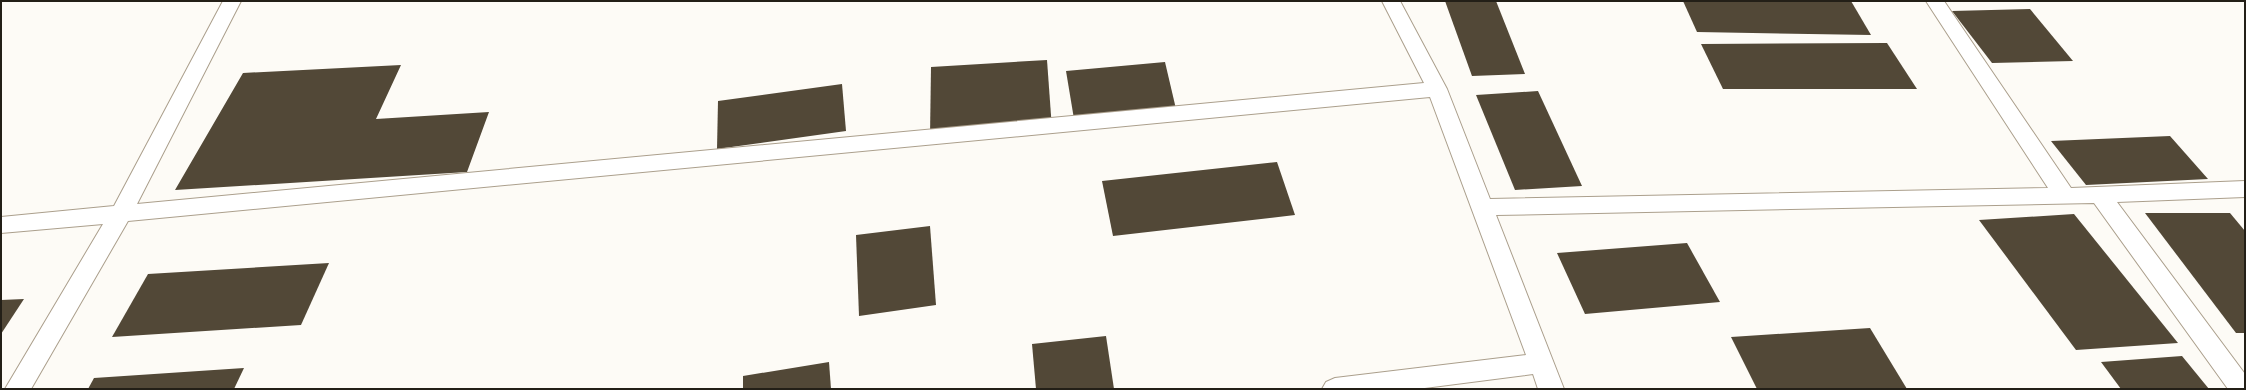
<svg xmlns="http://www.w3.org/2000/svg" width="2246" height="390" viewBox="0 0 2246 390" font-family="'Fira Sans',sans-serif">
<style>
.building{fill:#524837}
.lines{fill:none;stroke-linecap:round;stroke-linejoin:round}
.minor-casing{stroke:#ab9f8c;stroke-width:2}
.minor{fill:#fff;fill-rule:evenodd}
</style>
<rect width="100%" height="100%" fill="#fdfbf6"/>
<g class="building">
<polygon points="1445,1 1496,1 1525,74 1472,76"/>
<polygon points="1683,1 1851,1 1871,35 1697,32"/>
<polygon points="2030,9 2073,61 1992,63 1952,11"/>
<polygon points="1887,43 1917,89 1723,89 1701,44"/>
<polygon points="1047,60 1052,129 930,136 931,67"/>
<polygon points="1165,62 1176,109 1074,119 1066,71"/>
<polygon points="401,65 376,119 489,112 467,172 175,190 243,73"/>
<polygon points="842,84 846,131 717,149 718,101"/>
<polygon points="1538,91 1582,186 1515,190 1476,95"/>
<polygon points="2170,136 2208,179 2086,185 2051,141"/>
<polygon points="1277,162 1295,215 1113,236 1102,181"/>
<polygon points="2145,213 2230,213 2245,231 2245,333 2236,333"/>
<polygon points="2074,214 2178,343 2076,350 1979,220"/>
<polygon points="930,226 936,305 859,316 856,235"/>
<polygon points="1687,243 1720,302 1585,314 1557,253"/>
<polygon points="329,263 301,325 112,337 148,274"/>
<polygon points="24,299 1,334 1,300"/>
<polygon points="1870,328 1907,389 1757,389 1731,337"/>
<polygon points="1106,336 1114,389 1036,389 1032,344"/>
<polygon points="2182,356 2209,389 2121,389 2101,362"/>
<polygon points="829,362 831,389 743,389 743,376"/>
<polygon points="244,368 234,389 88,389 94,378"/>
</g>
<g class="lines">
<defs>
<polygon id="minor" points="223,1 241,1 137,204 1424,83 1382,1 1400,1 1447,89 1490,199 2048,188 1926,1 1944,1 2071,188 2245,181 2245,197 2117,202 2245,374 2245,389 2228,389 2094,203 1496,215 1564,389 1538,389 1533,374 1417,389 1322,389 1326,382 1335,378 1526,355 1430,97 128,221 31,389 5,389 103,224 1,233 1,217 114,206"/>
</defs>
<use href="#minor" class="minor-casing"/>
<use href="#minor" class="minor"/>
</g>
<rect width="2246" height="390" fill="none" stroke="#231f17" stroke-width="4"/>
</svg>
